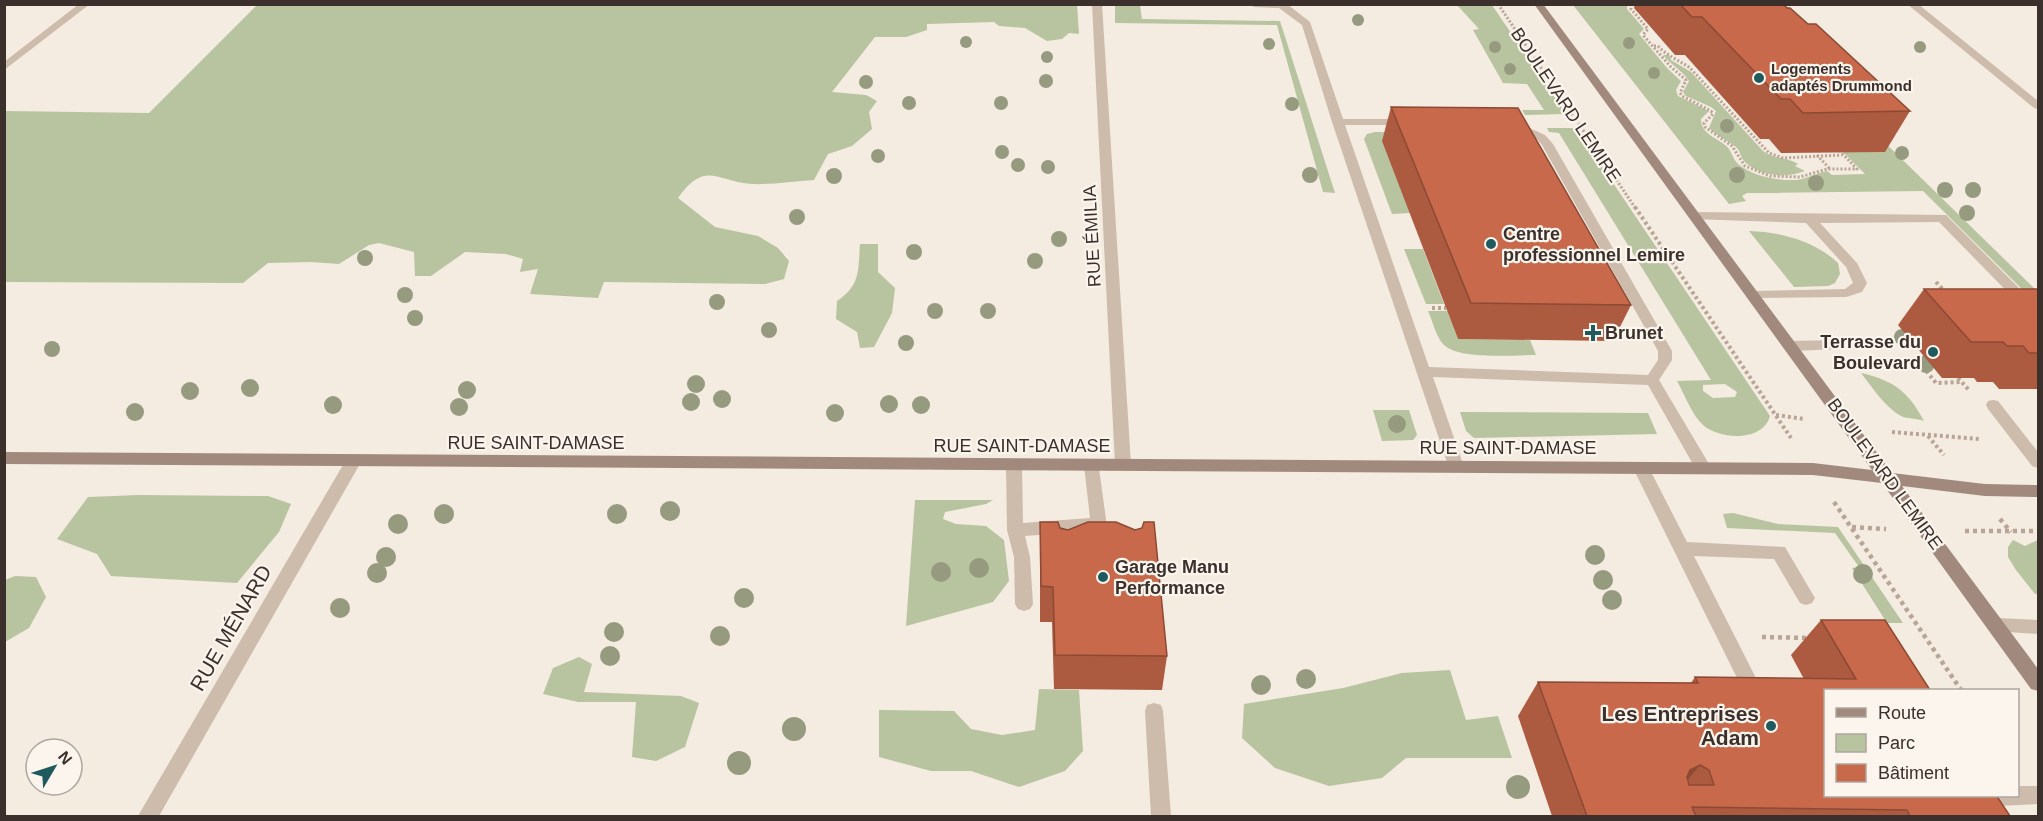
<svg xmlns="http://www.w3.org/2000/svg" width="2043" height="821" viewBox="0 0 2043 821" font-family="Arial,sans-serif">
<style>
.green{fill:#b8c4a0;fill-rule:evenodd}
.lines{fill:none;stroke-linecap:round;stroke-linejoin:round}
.path-far2{stroke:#b9a596;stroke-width:3;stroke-dasharray:2 2;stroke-linecap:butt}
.path-far1{stroke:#b9a596;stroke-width:4;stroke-dasharray:3 3;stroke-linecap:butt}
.path{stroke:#b9a596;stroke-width:4.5;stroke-dasharray:4 4;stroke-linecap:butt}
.lane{fill:#cdbbac;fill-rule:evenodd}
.street{fill:#cdbbac;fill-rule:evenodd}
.secondary{fill:#a18a7d;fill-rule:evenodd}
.tree{fill:#969b7f}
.wall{fill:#ac5a40}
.shaded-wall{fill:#8c4a34}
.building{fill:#c8694b;stroke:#8c4a34;stroke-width:1.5;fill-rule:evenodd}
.poi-dot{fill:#1f5a5e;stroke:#fbf5ee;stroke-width:2}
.labels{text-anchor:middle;stroke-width:4.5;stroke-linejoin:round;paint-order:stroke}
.far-poi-label{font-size:15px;font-weight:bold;fill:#3b302b;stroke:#fbf5ee;text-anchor:start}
.street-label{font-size:18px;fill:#3b302b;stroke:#fbf5ee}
.poi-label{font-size:18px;font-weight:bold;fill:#3b302b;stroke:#fbf5ee;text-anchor:start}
.near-street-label{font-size:21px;fill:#3b302b;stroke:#fbf5ee}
.near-poi-label{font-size:21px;font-weight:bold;fill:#3b302b;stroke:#fbf5ee;text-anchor:end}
</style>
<rect width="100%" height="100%" fill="#f4ebe1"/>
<g class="green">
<path d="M257 5 1077 4 1079 34 1069 33 1062 39 1047 41 1025 28 999 26 994 22 927 24V30L906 37H875L832 92 866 95 877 101 869 112 872 129 852 146 828 154 814 180C794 181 772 185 752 184 717 182 706 159 678 198L715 227 758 236 778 248 789 261 784 279 765 284 604 282 598 298 530 294 538 269 520 272 523 259 506 254 465 252 431 276H415L414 252 379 243 369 245 339 264 311 262 268 263 243 283 5 282V111L149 113Z"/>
<polygon points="1115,5 1140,5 1142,19 1280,21 1335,193 1323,192 1277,25 1115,23"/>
<polygon points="1457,5 1492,5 1566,114 1525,115 1522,110 1544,110 1527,84 1503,83 1473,30 1479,29"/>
<path d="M1573 5H1627V9L1644 29 1639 34 1667 68 1681 81 1676 90 1678 96 1709 111 1701 119C1701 134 1716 137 1725 145 1732 150 1732 158 1738 164 1752 176 1778 181 1796 180 1807 179 1816 173 1827 171L1832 175 1865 174 1840 149 1744 5 2038 292V305L1923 191 1747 193 1742 196 1746 201 1729 204Z"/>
<path d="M1663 55H1669L1671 60 1691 72 1763 151C1775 159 1789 158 1798 164L1795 166 1805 171C1787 178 1762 177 1746 163 1741 159 1741 152 1736 147 1727 140 1717 136 1709 128L1716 111 1711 107 1686 96 1683 92 1689 81C1684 72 1671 65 1663 55Z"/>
<path d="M1547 128H1576L1770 416C1763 442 1720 440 1703 425 1692 415 1685 395 1677 381L1711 380 1559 133 1549 132ZM1725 384 1737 392 1735 397 1713 398 1703 391V385Z"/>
<polygon points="1375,132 1415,132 1410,213 1392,214 1364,139 1367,134"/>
<path d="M1749 231C1781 232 1815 241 1838 263L1840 274 1835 283 1828 286 1794 287Z"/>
<path d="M860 244H878V272L895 288 892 313 874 347 860 348 857 332 836 319 837 301C861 285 858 270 860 244Z"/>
<polygon points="1404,249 1423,249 1444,304 1426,304"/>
<path d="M1428 311H1447L1458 339 1530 340 1536 355C1515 355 1459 360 1444 345 1436 337 1433 322 1428 311Z"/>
<path d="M1861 373C1893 380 1909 392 1924 421 1917 418 1907 419 1901 416 1885 407 1872 387 1861 373Z"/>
<polygon points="1373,410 1409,410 1417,435 1413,440 1382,441"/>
<polygon points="1460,412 1648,413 1657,434 1474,438 1466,431"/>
<polygon points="139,495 268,496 291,504 279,532 237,583 111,576 97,554 57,539 88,497"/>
<polygon points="915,500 993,500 986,504 945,512 943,519 956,524 986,526 1004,540 1009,581 993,602 906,626"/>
<polygon points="1733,513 1778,524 1838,527 1903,623 1887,623 1852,568 1859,567 1835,533 1727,528 1723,514"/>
<polygon points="2013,540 2025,546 2038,540 2038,594 2035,594 2016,570 2008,557 2008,547"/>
<polygon points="15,576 36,577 46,597 29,628 5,642 5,580"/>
<polygon points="579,657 592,664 584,692 681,696 699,703 685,747 656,761 632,757 636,702 578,702 543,694 553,668"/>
<polygon points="1450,670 1466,720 1498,716 1512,758 1406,758 1382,778 1329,786 1275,768 1242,738 1244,704 1343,688 1402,673"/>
<polygon points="1039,689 1079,690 1083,751 1065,771 1019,787 971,771 931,771 879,757 879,710 954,711 971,729 1002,735 1035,730"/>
</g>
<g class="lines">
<g class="path-far2">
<polyline points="1498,4 1636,209"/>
<polyline points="1630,4 1631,9 1648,29 1643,35 1671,67 1686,80 1680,93 1682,96 1711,111 1713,114 1704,123 1705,127 1732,146 1745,166 1770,176 1800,177 1827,169 1857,169 1839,150"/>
<path d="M1654 46H1658C1667 56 1679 60 1690 68L1769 153 1783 158 1842 155"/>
<polyline points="1817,155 1830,169"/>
</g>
<g class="path-far1">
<polyline points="1635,207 1791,438"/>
<polyline points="1936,282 1945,292"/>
<polyline points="1432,308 1446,308"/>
<polyline points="1915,357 1936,383 1962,382"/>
<polyline points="1958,378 1970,391"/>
<polyline points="1776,415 1804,419"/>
<polyline points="1892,432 1980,439"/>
<polyline points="1928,436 1944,455"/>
</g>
<g class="path">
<polyline points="1834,502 1961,690"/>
<polyline points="2000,519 2011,532"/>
<polyline points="1852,527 1886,529"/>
<polyline points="1965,531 2038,531"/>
<polyline points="1762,637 1809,638"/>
</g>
<g class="lane">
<polygon points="1250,4 1287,4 1310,22 1343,119 1407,119 1413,122 1407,125 1345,125 1429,367 1648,375 1658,360 1658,351 1542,145 1537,139 1506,124 1512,121 1516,122 1545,135 1553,144 1672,351 1672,360 1659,380 1712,469 1710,473 1698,473 1648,385 1433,377 1464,467 1462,471 1450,471 1332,122 1302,25 1279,8 1254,7"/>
<polygon points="1695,212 1946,215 2038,307 2038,319 2033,318 1939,222 1820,223 1857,263 1867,283 1862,292 1846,297 1748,298 1746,295 1753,291 1845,289 1853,283 1846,267 1806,223 1691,219 1689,216 1691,213"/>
<polygon points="1888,339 1893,341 1895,344 1893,347 1791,351 1784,346 1791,341"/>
<polygon points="1993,400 1998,401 2038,452 2038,468 2032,466 1988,409 1986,405 1988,401"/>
<polygon points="1014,459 1020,461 1022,465 1023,523 1090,518 1084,465 1086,461 1098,461 1108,534 1106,539 1100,541 1094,539 1091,531 1025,536 1030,557 1033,604 1030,609 1024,611 1018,609 1015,604 1014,557 1007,530 1006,465 1008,461"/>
<polygon points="1641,462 1647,464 1687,542 1785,547 1812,593 1815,598 1812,603 1806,605 1800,603 1774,559 1694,556 1760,686 1758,692 1751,694 1744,692 1633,468 1635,464"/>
<polygon points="1997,618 2038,620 2038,634 1991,631 1988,626 1991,621"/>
<polygon points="1154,703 1161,705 1163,711 1171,816 1151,816 1145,711 1147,705"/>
<polygon points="2018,786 2038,786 2038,804 1976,807 1969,804 1966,797 2018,796"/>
</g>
<g class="street">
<polygon points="79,4 90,4 4,70 4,62"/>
<polygon points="1092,4 1102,4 1131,465 1129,469 1117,469 1115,465"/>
<polygon points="1907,4 1918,4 2038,101 2038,109 2034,108"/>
<polygon points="353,456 359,458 361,462 159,816 138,816 347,458"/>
</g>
<polygon class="secondary" points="1534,4 1543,4 1892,473 1985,484 2038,485 2038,497 1985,496 1902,486 2038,669 2038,691 2031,689 1882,483 1813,475 4,464 4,452 1813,463 1872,470"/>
</g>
<g class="tree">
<circle cx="1358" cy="20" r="6"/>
<circle cx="966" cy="42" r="6"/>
<circle cx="1629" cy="43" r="6"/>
<circle cx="1269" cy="44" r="6"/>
<circle cx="1495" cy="47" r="6"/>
<circle cx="1920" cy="47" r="6"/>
<circle cx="1047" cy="57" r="6"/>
<circle cx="1510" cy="69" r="6"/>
<circle cx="1654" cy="73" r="6"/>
<circle cx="1046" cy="81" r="7"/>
<circle cx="866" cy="82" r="7"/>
<circle cx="909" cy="103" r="7"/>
<circle cx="1001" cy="103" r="7"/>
<circle cx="1292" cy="104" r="7"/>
<circle cx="1727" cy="126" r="7"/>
<circle cx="1002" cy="152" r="7"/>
<circle cx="1902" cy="153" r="7"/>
<circle cx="878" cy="156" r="7"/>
<circle cx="1018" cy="165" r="7"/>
<circle cx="1048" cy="167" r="7"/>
<circle cx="1310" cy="175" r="8"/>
<circle cx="1737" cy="175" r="8"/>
<circle cx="834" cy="176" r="8"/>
<circle cx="1816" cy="183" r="8"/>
<circle cx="1945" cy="190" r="8"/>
<circle cx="1973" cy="190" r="8"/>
<circle cx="1967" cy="213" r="8"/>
<circle cx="797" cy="217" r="8"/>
<circle cx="1059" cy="239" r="8"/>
<circle cx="914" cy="252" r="8"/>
<circle cx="365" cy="258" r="8"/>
<circle cx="1035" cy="261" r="8"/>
<circle cx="405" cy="295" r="8"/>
<circle cx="717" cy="302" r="8"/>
<circle cx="935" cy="311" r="8"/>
<circle cx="988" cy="311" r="8"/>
<circle cx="415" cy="318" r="8"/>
<circle cx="769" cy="330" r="8"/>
<circle cx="1902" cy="337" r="8"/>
<circle cx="906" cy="343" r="8"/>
<circle cx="52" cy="349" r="8"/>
<circle cx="1926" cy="364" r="9"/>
<circle cx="696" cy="384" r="9"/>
<circle cx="250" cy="388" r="9"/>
<circle cx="467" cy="390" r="9"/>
<circle cx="190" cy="391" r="9"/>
<circle cx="722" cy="399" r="9"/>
<circle cx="691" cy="402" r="9"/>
<circle cx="889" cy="404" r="9"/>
<circle cx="333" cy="405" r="9"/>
<circle cx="921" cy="405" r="9"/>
<circle cx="459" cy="407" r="9"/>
<circle cx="135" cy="412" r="9"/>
<circle cx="835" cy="413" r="9"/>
<circle cx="1397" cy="424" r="9"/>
<circle cx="670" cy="511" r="10"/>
<circle cx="444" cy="514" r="10"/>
<circle cx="617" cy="514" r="10"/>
<circle cx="398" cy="524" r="10"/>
<circle cx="1595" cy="555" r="10"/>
<circle cx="386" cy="557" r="10"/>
<circle cx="979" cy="568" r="10"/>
<circle cx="941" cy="572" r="10"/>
<circle cx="377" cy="573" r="10"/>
<circle cx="1863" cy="574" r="10"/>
<circle cx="1603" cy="580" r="10"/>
<circle cx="744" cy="598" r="10"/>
<circle cx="1612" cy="600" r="10"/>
<circle cx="340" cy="608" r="10"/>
<circle cx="614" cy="632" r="10"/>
<circle cx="720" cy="636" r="10"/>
<circle cx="610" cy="656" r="10"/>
<circle cx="1306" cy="679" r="10"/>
<circle cx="1261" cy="685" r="10"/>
<circle cx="794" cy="729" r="12"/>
<circle cx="739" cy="763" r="12"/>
<circle cx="1518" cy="787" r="12"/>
</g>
<g class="wall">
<polygon points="1635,4 1783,4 1808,24 1910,111 1885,152 1781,153 1769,139 1760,139 1685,55 1675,55 1634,8"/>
<polygon points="1391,107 1631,305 1613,341 1458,339 1382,141"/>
<polygon points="1924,289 2038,289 2038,389 1999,389 1993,382 1977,382 1974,378 1942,378 1898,325"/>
<polygon points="1040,522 1060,528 1167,656 1162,690 1054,689 1052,622 1040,622"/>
<polygon points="1821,620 1930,690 1826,690 2010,816 1552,816 1518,716 1538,682 1691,683 1695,677 1804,679 1791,655"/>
</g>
<polygon class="shaded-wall" points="1700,765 1672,798 1690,770"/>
<g class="building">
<polygon points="1680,4 1783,4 1787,8 1790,8 1808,24 1816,24 1910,111 1803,113 1790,99 1781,99 1702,17 1692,17"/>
<polygon points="1391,107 1518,108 1631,305 1471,303"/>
<polygon points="1924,289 2038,289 2038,353 2029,353 2023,346 2007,346 2003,342 1971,342"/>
<polygon points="1040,522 1058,522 1060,528 1068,530 1088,522 1116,522 1135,530 1142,528 1144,522 1154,522 1167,656 1055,655 1053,587 1041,586"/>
<path d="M1821 620H1885L1930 690H1826V795H1996L2010 816H1910L1907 810 1692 807 1696 816H1587L1538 682 1698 683 1695 677 1856 679ZM1700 765 1709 770 1714 785H1689L1687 777 1690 770Z"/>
</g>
<g class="poi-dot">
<circle cx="1759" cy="78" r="6"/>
<circle cx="1491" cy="244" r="6"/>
<path d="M1590 324h6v6h6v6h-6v6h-6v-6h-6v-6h6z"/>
<circle cx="1933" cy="352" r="6"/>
<circle cx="1103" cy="577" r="6"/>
<circle cx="1771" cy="726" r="6"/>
</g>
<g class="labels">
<g class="far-poi-label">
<text x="1771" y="74">Logements<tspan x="1771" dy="17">adaptés Drummond</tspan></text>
</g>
<g class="street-label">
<text transform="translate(1566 105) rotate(56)" y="6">BOULEVARD LEMIRE</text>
<text transform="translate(1092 236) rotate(-93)" y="6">RUE ÉMILIA</text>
<text x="536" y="449">RUE SAINT-DAMASE</text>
<text x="1022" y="452">RUE SAINT-DAMASE</text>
<text x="1508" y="454">RUE SAINT-DAMASE</text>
<text transform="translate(1885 474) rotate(54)" y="6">BOULEVARD LEMIRE</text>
</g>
<g class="poi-label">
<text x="1503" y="240">Centre<tspan x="1503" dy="21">professionnel Lemire</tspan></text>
<text x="1605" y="339">Brunet</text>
<text x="1921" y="348" text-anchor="end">Terrasse du<tspan x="1921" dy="21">Boulevard</tspan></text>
<text x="1115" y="573">Garage Manu<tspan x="1115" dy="21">Performance</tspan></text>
</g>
<g class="near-street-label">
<text transform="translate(231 628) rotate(-60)" y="7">RUE MÉNARD</text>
</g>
<g class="near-poi-label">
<text x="1759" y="721">Les Entreprises<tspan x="1759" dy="24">Adam</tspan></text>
</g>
</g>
<rect width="2043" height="821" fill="none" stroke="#3b302b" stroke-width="12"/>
<rect x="1824" y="689" width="195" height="108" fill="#fbf5ee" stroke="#aea6a0" stroke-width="1.5"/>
<rect x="1836" y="708" width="30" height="9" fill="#a18a7d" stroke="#aea6a0" stroke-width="1.5"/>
<text x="1878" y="719" font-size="18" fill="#3b302b">Route</text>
<rect x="1836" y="734" width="30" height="18" fill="#b8c4a0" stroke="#aea6a0" stroke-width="1.5"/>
<text x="1878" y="749" font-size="18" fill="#3b302b">Parc</text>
<rect x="1836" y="764" width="30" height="18" fill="#c8694b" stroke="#aea6a0" stroke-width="1.5"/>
<text x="1878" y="779" font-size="18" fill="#3b302b">Bâtiment</text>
<g transform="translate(54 767) rotate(51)"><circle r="28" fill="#fbf5ee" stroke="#aea6a0" stroke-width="1.5"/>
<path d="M0-4.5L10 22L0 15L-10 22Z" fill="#1f5a5e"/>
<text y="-9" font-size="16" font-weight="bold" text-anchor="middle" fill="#3b302b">N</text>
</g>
</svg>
